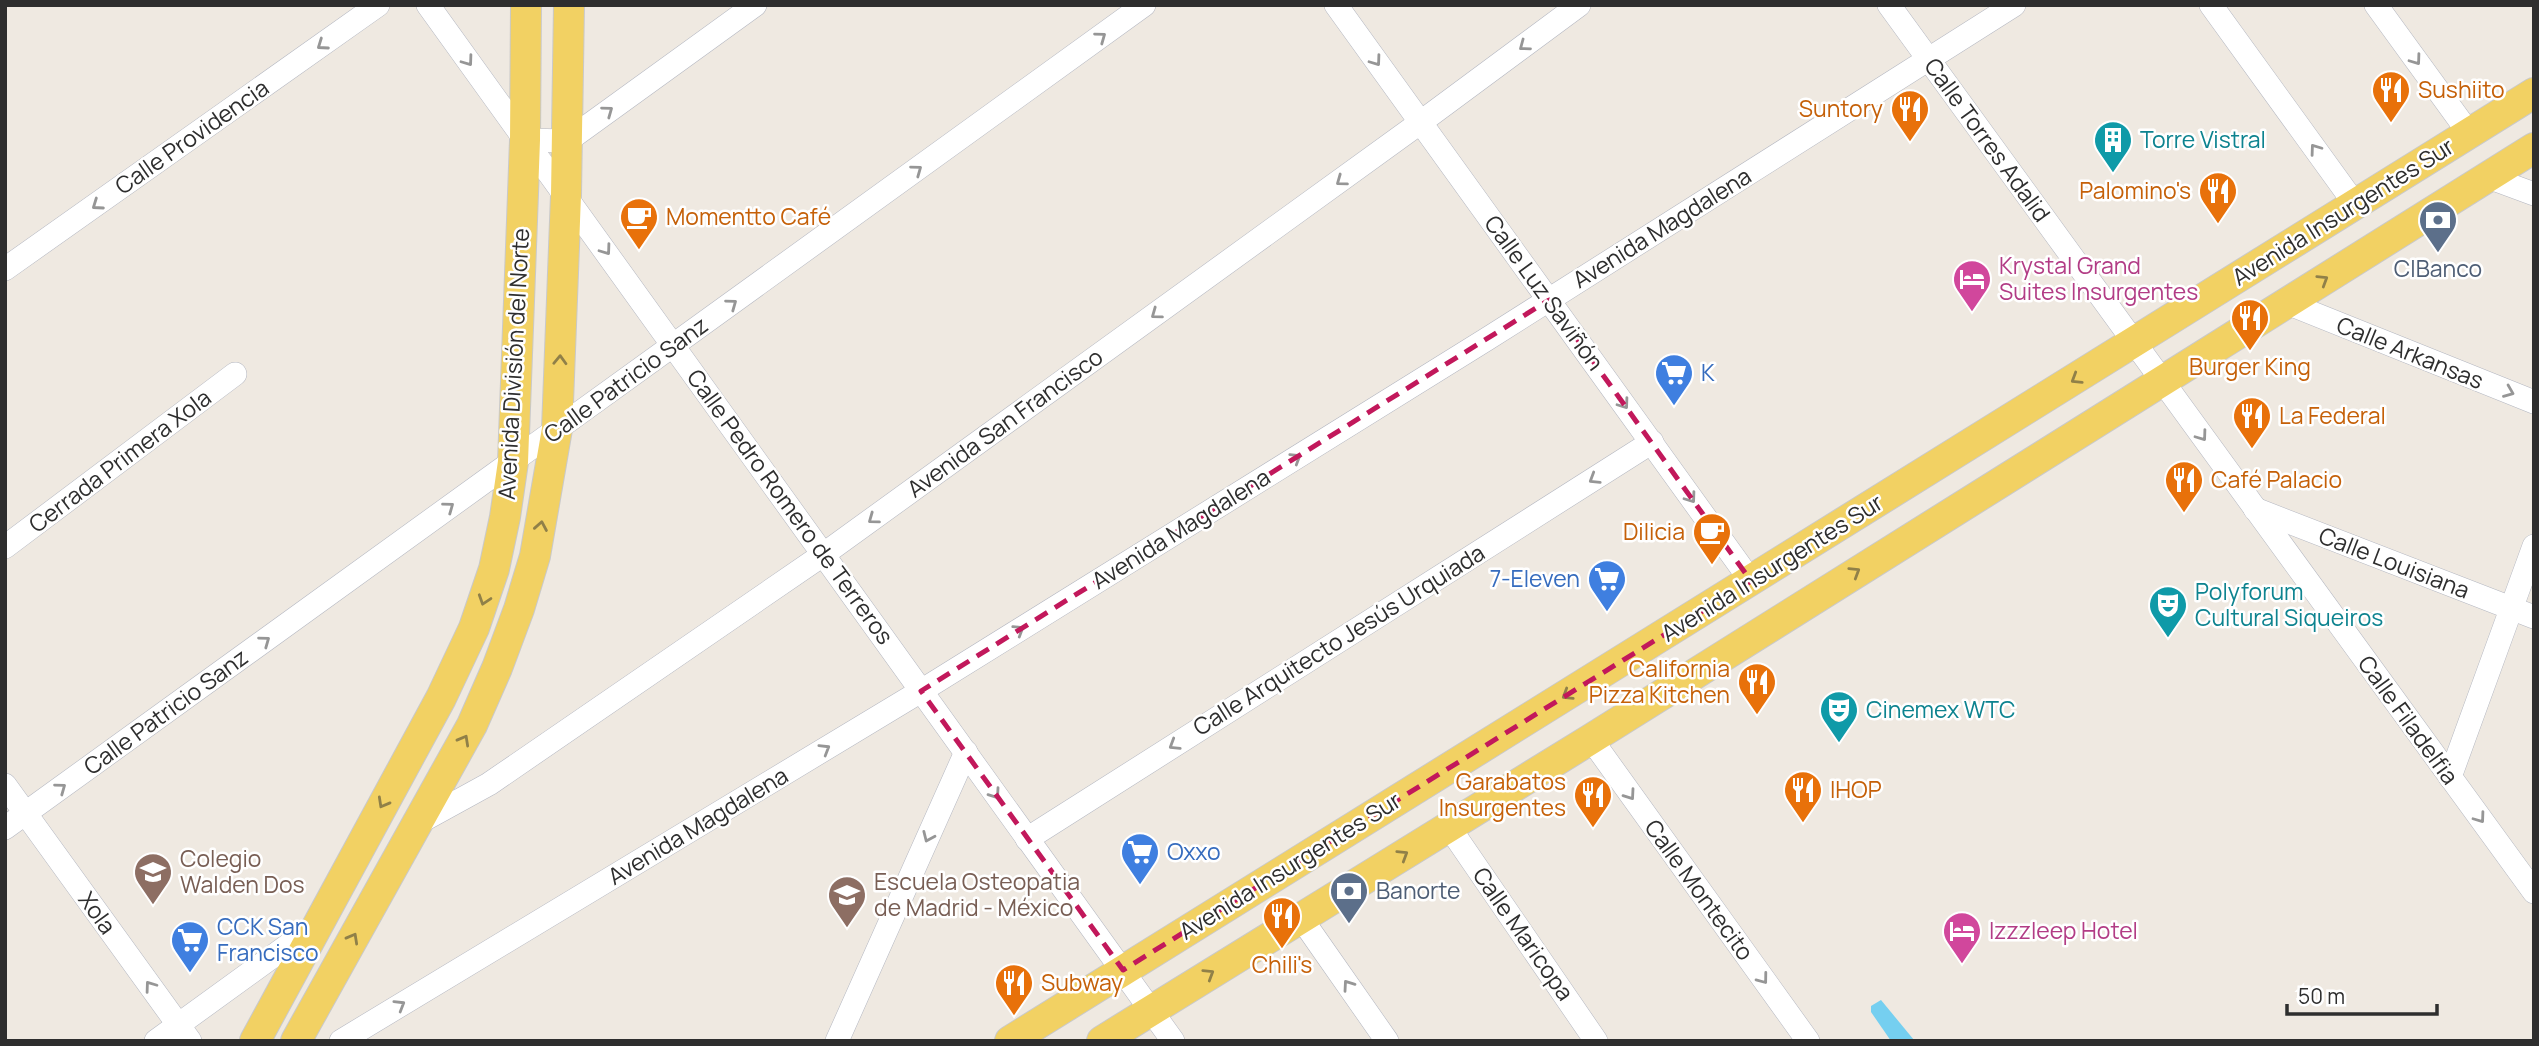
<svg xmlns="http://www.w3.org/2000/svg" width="2539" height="1046" viewBox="0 0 2539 1046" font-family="Manrope,sans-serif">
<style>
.water{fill:#75cff0}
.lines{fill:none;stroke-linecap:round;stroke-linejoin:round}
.minor-casing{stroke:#b4b7c1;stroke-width:24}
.major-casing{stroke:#c9c9c9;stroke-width:32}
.minor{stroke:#fff;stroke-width:23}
.major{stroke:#f2d163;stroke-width:30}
.oneway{stroke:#969696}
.oneway2{stroke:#908048}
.marked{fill:none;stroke:#c2185b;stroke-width:5;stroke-dasharray:14 9;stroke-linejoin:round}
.labels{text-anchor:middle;stroke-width:5;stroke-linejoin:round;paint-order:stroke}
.food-label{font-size:23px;fill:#c56008;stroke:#fff;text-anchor:start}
.street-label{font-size:23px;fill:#2e2e2e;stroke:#fff}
.culture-label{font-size:23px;fill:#0d838f;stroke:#fff;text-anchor:start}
.hotel-label{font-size:23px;fill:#b23c85;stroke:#fff;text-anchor:start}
.service-label{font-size:23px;fill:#4e5e75;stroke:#fff}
.shop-label{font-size:23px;fill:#366cbe;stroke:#fff;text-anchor:start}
.education-label{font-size:23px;fill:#785e54;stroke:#fff;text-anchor:start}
</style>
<rect width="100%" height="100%" fill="#efe9e1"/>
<polygon class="water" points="1881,1000 1914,1040 1891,1041 1871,1012 1871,1006"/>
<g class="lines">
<defs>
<g id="minor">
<polyline points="428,5 1173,1041"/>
<polyline points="1336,5 1751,581"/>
<polyline points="1889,5 2534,892"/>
<polyline points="2211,5 2355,204"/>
<polyline points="2376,5 2469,133"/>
<polyline points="525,140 567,141 755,5"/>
<polyline points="2488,177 2534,194"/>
<polyline points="5,269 378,5"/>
<polyline points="2287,303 2534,402"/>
<polyline points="2255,509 2534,617"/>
<polyline points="5,547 235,374"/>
<polyline points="1591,739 1808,1041"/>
<polyline points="2450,777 2534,546"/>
<polyline points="5,785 190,1041"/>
<polyline points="418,823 489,784 824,554 1421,122 1579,5"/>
<polyline points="1449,827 1596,1041"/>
<polyline points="5,828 1144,5"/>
<polyline points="1027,839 1652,442"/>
<polyline points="1301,918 1387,1041"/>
<polyline points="156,1041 316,925"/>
<polyline points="341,1041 921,691 1487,339 2014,5"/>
<polyline points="837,1041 966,752"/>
</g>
<g id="major">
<polyline points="255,1041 441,698 474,628 494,569 505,517 513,462 525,140 526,5"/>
<polyline points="296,1041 472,725 497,668 519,609 535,556 557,429 566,195 569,5"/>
<polyline points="1010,1041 2534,93"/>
<polyline points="1102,1041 1591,739 2534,148"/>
</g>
</defs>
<use href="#minor" class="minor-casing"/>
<use href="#major" class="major-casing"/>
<use href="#minor" class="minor"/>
<use href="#major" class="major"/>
</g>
<defs><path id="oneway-chevron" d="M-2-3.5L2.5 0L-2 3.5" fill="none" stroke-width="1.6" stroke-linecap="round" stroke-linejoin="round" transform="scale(1.75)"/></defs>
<g class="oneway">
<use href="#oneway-chevron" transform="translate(1101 37) rotate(-36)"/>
<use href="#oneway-chevron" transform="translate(322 45) rotate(145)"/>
<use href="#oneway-chevron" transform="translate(1524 46) rotate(143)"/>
<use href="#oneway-chevron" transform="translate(2416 60) rotate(54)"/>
<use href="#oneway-chevron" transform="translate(468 61) rotate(54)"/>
<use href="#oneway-chevron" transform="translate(1376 61) rotate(54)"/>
<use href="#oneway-chevron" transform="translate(608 111) rotate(-36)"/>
<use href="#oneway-chevron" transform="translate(2315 149) rotate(-126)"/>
<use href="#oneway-chevron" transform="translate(917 170) rotate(-36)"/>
<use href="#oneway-chevron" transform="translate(1341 181) rotate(144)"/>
<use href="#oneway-chevron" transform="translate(97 205) rotate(145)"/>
<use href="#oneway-chevron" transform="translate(606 250) rotate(54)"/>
<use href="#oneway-chevron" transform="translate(732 304) rotate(-36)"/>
<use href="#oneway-chevron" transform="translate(1156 314) rotate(144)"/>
<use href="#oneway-chevron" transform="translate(2509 392) rotate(22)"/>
<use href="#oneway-chevron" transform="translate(1624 404) rotate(54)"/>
<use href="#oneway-chevron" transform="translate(2202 436) rotate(54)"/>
<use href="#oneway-chevron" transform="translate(1296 458) rotate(-32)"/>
<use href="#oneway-chevron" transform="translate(1594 479) rotate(148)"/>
<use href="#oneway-chevron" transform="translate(1691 498) rotate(54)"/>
<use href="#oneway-chevron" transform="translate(449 507) rotate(-36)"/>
<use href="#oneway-chevron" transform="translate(873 519) rotate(144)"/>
<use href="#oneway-chevron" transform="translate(1019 630) rotate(-32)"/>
<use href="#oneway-chevron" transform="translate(265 641) rotate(-36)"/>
<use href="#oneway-chevron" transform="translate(1174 745) rotate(148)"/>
<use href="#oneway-chevron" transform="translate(825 749) rotate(-31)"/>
<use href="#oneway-chevron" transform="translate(61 788) rotate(-36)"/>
<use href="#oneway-chevron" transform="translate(995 794) rotate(55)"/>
<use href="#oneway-chevron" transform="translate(1630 795) rotate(55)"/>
<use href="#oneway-chevron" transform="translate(2480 818) rotate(54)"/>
<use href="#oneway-chevron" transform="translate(928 837) rotate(114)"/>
<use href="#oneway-chevron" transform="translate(1763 979) rotate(53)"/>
<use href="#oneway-chevron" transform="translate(1348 985) rotate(-125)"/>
<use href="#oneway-chevron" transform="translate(150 986) rotate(-126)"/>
<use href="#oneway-chevron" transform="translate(400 1005) rotate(-31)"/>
</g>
<g class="oneway2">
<use href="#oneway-chevron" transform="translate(2323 280) rotate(-32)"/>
<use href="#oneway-chevron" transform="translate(560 360) rotate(-88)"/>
<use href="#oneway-chevron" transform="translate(2076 379) rotate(148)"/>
<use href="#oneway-chevron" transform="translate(541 526) rotate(-80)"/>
<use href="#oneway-chevron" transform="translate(1855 572) rotate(-32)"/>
<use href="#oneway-chevron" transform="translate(484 600) rotate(108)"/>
<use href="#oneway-chevron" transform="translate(1567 695) rotate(148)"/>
<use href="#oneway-chevron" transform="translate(464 740) rotate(-61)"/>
<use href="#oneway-chevron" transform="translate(383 803) rotate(119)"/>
<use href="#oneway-chevron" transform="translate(1403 855) rotate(-32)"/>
<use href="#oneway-chevron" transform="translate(353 938) rotate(-61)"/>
<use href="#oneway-chevron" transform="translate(1209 974) rotate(-32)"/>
</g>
<path class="marked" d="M1549 300 1751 581 1123 970 921 691Z"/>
<defs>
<symbol id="restaurant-pin" viewBox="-11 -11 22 30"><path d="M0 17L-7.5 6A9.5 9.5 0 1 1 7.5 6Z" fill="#e8710a" stroke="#fff"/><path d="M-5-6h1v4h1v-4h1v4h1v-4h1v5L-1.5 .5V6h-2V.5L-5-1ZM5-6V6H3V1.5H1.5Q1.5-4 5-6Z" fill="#fff"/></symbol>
<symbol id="building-pin" viewBox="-11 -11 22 30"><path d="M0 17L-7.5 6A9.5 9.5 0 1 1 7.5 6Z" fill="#0f9aa8" stroke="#fff"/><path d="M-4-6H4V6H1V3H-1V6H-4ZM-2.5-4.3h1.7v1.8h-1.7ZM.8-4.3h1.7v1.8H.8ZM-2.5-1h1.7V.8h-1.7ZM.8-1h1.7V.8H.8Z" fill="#fff"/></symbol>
<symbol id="cafe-pin" viewBox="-11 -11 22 30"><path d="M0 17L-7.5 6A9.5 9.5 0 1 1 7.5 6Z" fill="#e8710a" stroke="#fff"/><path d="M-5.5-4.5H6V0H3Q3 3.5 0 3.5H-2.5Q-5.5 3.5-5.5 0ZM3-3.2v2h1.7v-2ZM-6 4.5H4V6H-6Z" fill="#fff"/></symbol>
<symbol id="bank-pin" viewBox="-11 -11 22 30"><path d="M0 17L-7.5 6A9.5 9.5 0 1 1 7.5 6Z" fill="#5c6f8a" stroke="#fff"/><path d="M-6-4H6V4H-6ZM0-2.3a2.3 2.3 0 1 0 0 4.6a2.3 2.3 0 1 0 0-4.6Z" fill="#fff"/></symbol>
<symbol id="hotel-pin" viewBox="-11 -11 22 30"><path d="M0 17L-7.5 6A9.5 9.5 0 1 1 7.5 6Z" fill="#d1479c" stroke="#fff"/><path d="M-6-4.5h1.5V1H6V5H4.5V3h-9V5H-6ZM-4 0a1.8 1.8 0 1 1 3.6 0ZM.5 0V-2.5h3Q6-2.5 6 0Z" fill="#fff"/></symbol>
<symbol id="supermarket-pin" viewBox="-11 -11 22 30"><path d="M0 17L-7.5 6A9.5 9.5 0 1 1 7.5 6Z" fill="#3f7fe0" stroke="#fff"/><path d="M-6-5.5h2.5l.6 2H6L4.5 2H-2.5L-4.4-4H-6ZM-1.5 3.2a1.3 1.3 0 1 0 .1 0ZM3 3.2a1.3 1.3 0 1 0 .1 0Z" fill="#fff"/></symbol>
<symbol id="theatre-pin" viewBox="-11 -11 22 30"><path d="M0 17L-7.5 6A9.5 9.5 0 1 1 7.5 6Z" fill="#0f9aa8" stroke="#fff"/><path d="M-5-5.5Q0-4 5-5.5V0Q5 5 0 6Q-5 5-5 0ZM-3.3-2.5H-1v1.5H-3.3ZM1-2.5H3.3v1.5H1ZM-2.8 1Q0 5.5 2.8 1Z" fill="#fff"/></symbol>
<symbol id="school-pin" viewBox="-11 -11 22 30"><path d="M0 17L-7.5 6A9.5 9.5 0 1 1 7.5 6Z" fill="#8d6e63" stroke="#fff"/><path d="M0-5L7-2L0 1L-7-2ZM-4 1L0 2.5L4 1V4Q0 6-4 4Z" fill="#fff"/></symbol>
</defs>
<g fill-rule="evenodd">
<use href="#restaurant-pin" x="2369" y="68" width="44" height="60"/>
<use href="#restaurant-pin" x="1888" y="87" width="44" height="60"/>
<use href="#building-pin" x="2091" y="118" width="44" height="60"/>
<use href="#restaurant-pin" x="2196" y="169" width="44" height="60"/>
<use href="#cafe-pin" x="617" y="195" width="44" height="60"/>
<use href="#bank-pin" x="2416" y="198" width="44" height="60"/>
<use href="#hotel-pin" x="1950" y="257" width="44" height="60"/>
<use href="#restaurant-pin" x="2228" y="296" width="44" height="60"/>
<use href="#supermarket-pin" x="1652" y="351" width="44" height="60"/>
<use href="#restaurant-pin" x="2230" y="394" width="44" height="60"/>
<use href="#restaurant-pin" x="2162" y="458" width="44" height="60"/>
<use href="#cafe-pin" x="1690" y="510" width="44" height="60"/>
<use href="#supermarket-pin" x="1585" y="557" width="44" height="60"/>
<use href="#theatre-pin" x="2146" y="583" width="44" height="60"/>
<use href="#restaurant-pin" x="1735" y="660" width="44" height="60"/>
<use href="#theatre-pin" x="1817" y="688" width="44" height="60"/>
<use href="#restaurant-pin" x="1781" y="768" width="44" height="60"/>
<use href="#restaurant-pin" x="1571" y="773" width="44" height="60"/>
<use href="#supermarket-pin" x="1118" y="830" width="44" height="60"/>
<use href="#school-pin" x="131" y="850" width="44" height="60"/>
<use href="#bank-pin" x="1327" y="869" width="44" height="60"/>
<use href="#school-pin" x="825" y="873" width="44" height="60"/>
<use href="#restaurant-pin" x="1260" y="894" width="44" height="60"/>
<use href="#hotel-pin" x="1940" y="909" width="44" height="60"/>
<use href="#supermarket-pin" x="168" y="918" width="44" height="60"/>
<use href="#restaurant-pin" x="992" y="961" width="44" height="60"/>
</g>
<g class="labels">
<g class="food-label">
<text x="2418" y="98">Sushiito</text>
<text x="1883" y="117" text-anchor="end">Suntory</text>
<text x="2191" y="199" text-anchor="end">Palomino's</text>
<text x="666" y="225">Momentto Café</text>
<text x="2250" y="375" text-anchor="middle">Burger King</text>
<text x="2279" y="424">La Federal</text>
<text x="2211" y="488">Café Palacio</text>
<text x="1685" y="540" text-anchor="end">Dilicia</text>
<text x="1730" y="677" text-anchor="end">California<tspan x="1730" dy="26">Pizza Kitchen</tspan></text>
<text x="1566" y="790" text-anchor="end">Garabatos<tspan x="1566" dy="26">Insurgentes</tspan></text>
<text x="1830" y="798">IHOP</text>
<text x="1282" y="973" text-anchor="middle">Chili's</text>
<text x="1041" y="991">Subway</text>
</g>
<g class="street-label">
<text transform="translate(192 137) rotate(-35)" y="8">Calle Providencia</text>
<text transform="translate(1987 140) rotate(54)" y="8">Calle Torres Adalid</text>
<text transform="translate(2343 212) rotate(-32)" y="8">Avenida Insurgentes Sur</text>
<text transform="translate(1662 228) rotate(-32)" y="8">Avenida Magdalena</text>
<text transform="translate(1544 293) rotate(54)" y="8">Calle Luz Saviñón</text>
<text transform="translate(2410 353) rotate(22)" y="8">Calle Arkansas</text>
<text transform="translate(514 364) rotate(-87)" y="8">Avenida División del Norte</text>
<text transform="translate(626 380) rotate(-36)" y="8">Calle Patricio Sanz</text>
<text transform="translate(1005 423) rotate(-36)" y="8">Avenida San Francisco</text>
<text transform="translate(120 461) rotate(-37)" y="8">Cerrada Primera Xola</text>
<text transform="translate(790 507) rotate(54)" y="8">Calle Pedro Romero de Terreros</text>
<text transform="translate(1181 529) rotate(-32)" y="8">Avenida Magdalena</text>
<text transform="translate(2394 563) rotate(21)" y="8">Calle Louisiana</text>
<text transform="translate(1772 568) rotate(-32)" y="8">Avenida Insurgentes Sur</text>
<text transform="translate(1339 640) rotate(-32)" y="8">Calle Arquitecto Jesús Urquiada</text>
<text transform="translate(166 712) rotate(-36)" y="8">Calle Patricio Sanz</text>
<text transform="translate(2408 720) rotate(54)" y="8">Calle Filadelfia</text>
<text transform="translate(698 826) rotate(-31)" y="8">Avenida Magdalena</text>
<text transform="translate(1290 866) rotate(-32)" y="8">Avenida Insurgentes Sur</text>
<text transform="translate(1699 890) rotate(54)" y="8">Calle Montecito</text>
<text transform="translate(97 913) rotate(54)" y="8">Xola</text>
<text transform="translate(1523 934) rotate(55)" y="8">Calle Maricopa</text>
</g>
<g class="culture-label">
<text x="2140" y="148">Torre Vistral</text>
<text x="2195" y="600">Polyforum<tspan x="2195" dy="26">Cultural Siqueiros</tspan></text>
<text x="1866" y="718">Cinemex WTC</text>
</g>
<g class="hotel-label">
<text x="1999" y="274">Krystal Grand<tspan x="1999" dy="26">Suites Insurgentes</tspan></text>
<text x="1989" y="939">Izzzleep Hotel</text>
</g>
<g class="service-label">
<text x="2438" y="277">CIBanco</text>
<text x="1376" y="899" text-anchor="start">Banorte</text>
</g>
<g class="shop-label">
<text x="1701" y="381">K</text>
<text x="1580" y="587" text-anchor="end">7-Eleven</text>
<text x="1167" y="860">Oxxo</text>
<text x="217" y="935">CCK San<tspan x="217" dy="26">Francisco</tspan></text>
</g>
<g class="education-label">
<text x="180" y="867">Colegio<tspan x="180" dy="26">Walden Dos</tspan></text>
<text x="874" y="890">Escuela Osteopatia<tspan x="874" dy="26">de Madrid - México</tspan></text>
</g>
</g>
<rect width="2539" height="1046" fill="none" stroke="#2e2e2e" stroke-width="14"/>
<path d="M2287 1004v10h150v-10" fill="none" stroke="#2e2e2e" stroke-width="3.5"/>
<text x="2298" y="1004" font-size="21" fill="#2e2e2e" stroke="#ffffff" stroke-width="5" paint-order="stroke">50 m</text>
</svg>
